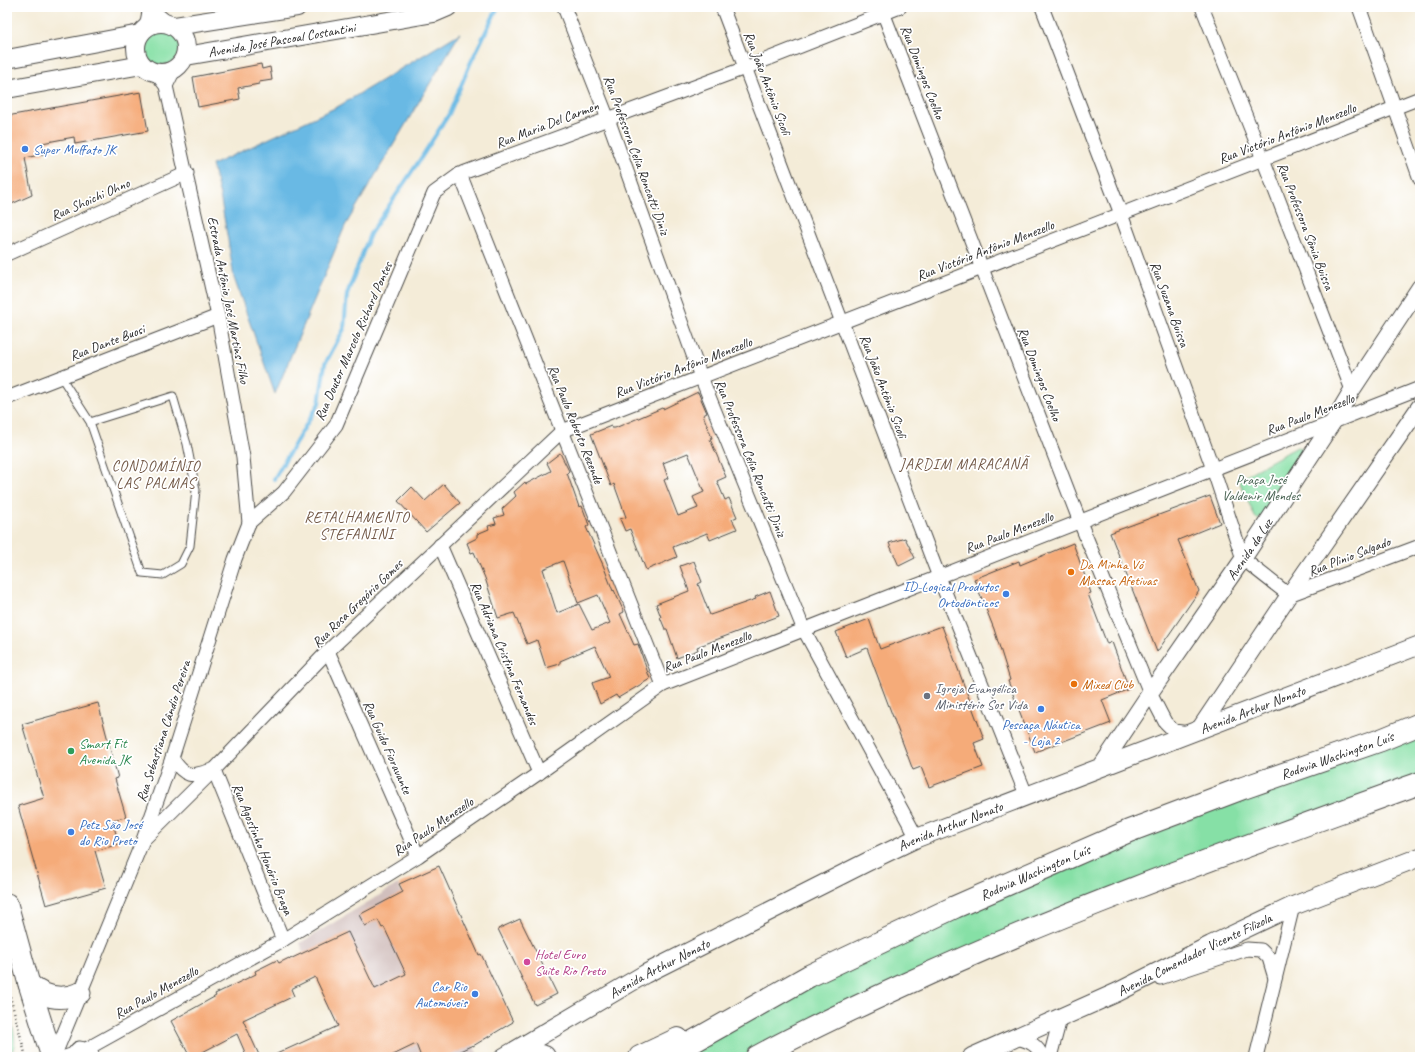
<svg xmlns="http://www.w3.org/2000/svg" width="1427" height="1064" viewBox="0 0 1427 1064" font-family="Caveat,sans-serif">
<style>
.industrial{fill:#d1bfbd}
.green{fill:#86e0a6;stroke:#588668}
.water{fill:#69b9e4;stroke:#4a7288}
.lines{fill:none;stroke-linecap:round;stroke-linejoin:round}
.stream{stroke:#69b9e4;stroke-width:4}
.building{fill:#f5ab79;fill-rule:evenodd}
.service-casing{stroke:#494845;stroke-width:9}
.minor-casing{stroke:#494845;stroke-width:15}
.tertiary-casing{stroke:#494845;stroke-width:18}
.secondary-casing{stroke:#494845;stroke-width:20}
.primary-casing{stroke:#494845;stroke-width:23}
.motorway-casing{stroke:#494845;stroke-width:24}
.path{stroke:#494845;stroke-width:2.5;stroke-dasharray:1 3;stroke-linecap:butt}
.service{stroke:#fff;stroke-width:7}
.minor{stroke:#fff;stroke-width:13}
.tertiary{stroke:#fff;stroke-width:16}
.secondary{stroke:#fff;stroke-width:18}
.primary{stroke:#fff;stroke-width:21}
.motorway{stroke:#fff;stroke-width:22}
.shop-dot{fill:#3f7fe0;stroke:#fff;stroke-width:1.5}
.food-dot{fill:#e8710a;stroke:#fff;stroke-width:1.5}
.worship-dot{fill:#6b7280;stroke:#fff;stroke-width:1.5}
.leisure-dot{fill:#2e9e5b;stroke:#fff;stroke-width:1.5}
.hotel-dot{fill:#d1479c;stroke:#fff;stroke-width:1.5}
.labels{text-anchor:middle;stroke-width:3.5;stroke-linejoin:round;paint-order:stroke}
.street-label{font-size:14px;fill:#2b2b2b;stroke:#fff}
.shop-label{font-size:14px;fill:#366cbe;stroke:#fff;text-anchor:start}
.park-label{font-size:14px;fill:#466150;stroke:#fff}
.food-label{font-size:14px;fill:#c56008;stroke:#fff;text-anchor:start}
.worship-label{font-size:14px;fill:#5b616d;stroke:#fff;text-anchor:start}
.leisure-label{font-size:14px;fill:#27864d;stroke:#fff;text-anchor:start}
.hotel-label{font-size:14px;fill:#b23c85;stroke:#fff;text-anchor:start}
.neighbourhood-label{font-size:15px;letter-spacing:1px;fill:#725846;stroke:#fff}
</style>
<rect width="100%" height="100%" fill="#fff"/>
<filter id="ink" filterUnits="userSpaceOnUse"><feTurbulence type="fractalNoise" baseFrequency=".025" numOctaves="2"/><feDisplacementMap in="SourceGraphic" scale="8" xChannelSelector="R" yChannelSelector="G"/><feConvolveMatrix kernelMatrix="1 2 1 2 8 2 1 2 1" color-interpolation-filters="sRGB"/></filter>
<filter id="wash" filterUnits="userSpaceOnUse"><feTurbulence type="fractalNoise" baseFrequency=".012" numOctaves="4" result="noise"/><feDisplacementMap in="SourceGraphic" scale="16" xChannelSelector="R" yChannelSelector="G"/><feGaussianBlur stdDeviation="0.9" result="paint"/><feColorMatrix in="noise" values="0 0 0 0 0 0 0 0 0 0 0 0 0 0 0 0 0 1.4 0 .05"/><feComposite in="paint" operator="in"/></filter>
<g filter="url(#wash)">
<rect width="100%" height="100%" fill="#f4ecd8"/>
<polygon class="industrial" points="398,884 473,1045 479,1057 352,1057 304,953 300,943"/>
<g class="green">
<circle cx="162" cy="47" r="18"/>
<polygon points="1297,447 1305,449 1302,456 1264,515 1257,519 1255,517 1240,483 1239,479"/>
<polygon points="1420,731 1420,776 826,1014 741,1057 680,1057 812,984 1085,858"/>
<path d="M7 1002C8 1015 19 1039 13 1050L7 1052Z"/>
</g>
<polygon class="water" points="460,33 345,226 275,394 234,278 228,240 220,195 212,165 339,106"/>
<g class="lines">
<polyline class="stream" points="274,479 319,403 325,364 344,329 347,294 370,234 421,158 449,114 470,64 497,9"/>
</g>
<g id="blocks">
<g class="building">
<polygon points="261,64 262,69 270,67 272,80 259,82 259,84 238,88 240,99 198,107 193,77"/>
<polygon points="141,92 148,131 75,144 74,137 42,143 44,154 25,158 32,195 7,206 7,116"/>
<path d="M698 392 707 413 703 415 712 438 710 439 726 477 717 481 725 500 729 498 737 517 732 519 737 529 710 540 707 533 673 547 677 557 646 570 630 529 625 531 620 519 626 517 614 484 611 486 591 434 611 426 612 428H615L662 408 663 409ZM688 453 704 492 693 497 698 508 678 516 664 480 668 478 663 463Z"/>
<path d="M560 453 569 471 567 473 579 507 582 506 589 525 586 527 603 565 613 591 614 590 624 612 620 614 634 645 638 644 650 679 618 698 616 695 600 704 592 683 609 677 595 646 560 661V664L546 668 537 640 527 644 514 613 498 618 485 578 474 552 471 553 467 543 477 538V534L489 529 488 526 496 524 494 518 504 515 502 509 516 496 514 492 525 482 526 484 551 471 547 463ZM563 561 578 603 598 595 610 623 592 630 579 604 557 613 543 569Z"/>
<polygon points="444,484 460,503 426,532 398,501 412,487 425,501"/>
<polygon points="1210,496 1220,523 1178,540 1199,591 1157,652 1110,533"/>
<polygon points="905,538 915,558 899,566 889,543"/>
<polygon points="1073,543 1091,593 1088,594 1107,644 1112,642 1129,689 1102,700 1111,723 1035,752 1008,681 1010,680 994,629 974,579 1019,561 1020,565"/>
<polygon points="694,561 702,582 698,584 710,615 756,599 755,597 770,591 779,616 697,647 698,650 677,658 667,629 665,629 660,617 661,617 656,604 689,591 680,566"/>
<polygon points="869,619 880,649 942,626 984,739 974,743 983,767 929,787 921,767 913,770 867,648 846,657 836,632"/>
<polygon points="98,703 118,778 115,779 126,817 112,820 119,844 95,851 106,888 46,905 18,806 44,798 22,724"/>
<polygon points="439,866 479,955 481,954 513,1022 473,1046 473,1045 447,1057 421,1057 416,1044 389,1057 270,1057 338,1026 315,977 291,989 294,996 243,1020 260,1057 247,1057 237,1034 193,1057 190,1057 171,1021 216,996 215,994 256,974 255,971 277,960 279,963 289,958 290,959 348,932 375,989 406,974 384,927 382,928 378,920 365,926 359,915 403,892 399,884"/>
<polygon points="520,919 557,994 535,1005 498,929"/>
</g>
</g>
</g>
<g filter="url(#ink)">
<use href="#blocks" fill-opacity="0" stroke="#494845" stroke-width="1"/>
<g class="lines">
<defs>
<g id="service">
<polyline points="61,377 90,422 142,573 163,575 181,564 190,546 196,490 187,444 173,396 90,422"/>
<polyline points="92,1046 96,1057"/>
</g>
<g id="minor">
<polyline points="564,7 608,119 701,377 804,630 917,838"/>
<polyline points="722,7 939,577 1027,797"/>
<polyline points="881,7 1080,522 1150,693 1165,722 1174,731 1189,733"/>
<polyline points="1042,7 1121,214 1213,469 1243,559 1289,595 1420,546"/>
<polyline points="1202,7 1263,159 1352,390"/>
<polyline points="1359,7 1420,179"/>
<polyline points="151,9 168,23"/>
<polyline points="146,27 150,7"/>
<polyline points="166,86 174,70"/>
<polyline points="460,174 663,685"/>
<polyline points="7,254 187,173"/>
<polyline points="7,398 218,316"/>
<polyline points="249,523 284,492 336,425 434,193 460,174 745,68 900,7"/>
<polyline points="440,545 539,773"/>
<polyline points="328,651 418,856"/>
<path d="M172 758C185 778 191 777 212 770"/>
<polyline points="214,770 283,940"/>
<polyline points="143,840 214,770 328,651 562,431 1420,98"/>
<polyline points="1160,978 1247,949 1261,950 1269,958 1275,978"/>
<path d="M1017 1038C1029 1041 1038 1045 1042 1057"/>
<polyline points="54,1057 143,840 172,758 235,559 249,523 243,457 218,316 166,86 156,73"/>
<polyline points="65,1057 80,1052 92,1046 283,940 418,856 539,773 663,685 1420,388"/>
<polyline points="1050,1057 1060,1019"/>
<polyline points="1256,1057 1293,906"/>
</g>
<g id="tertiary">
<polyline points="1198,731 1289,595 1420,406"/>
<path id="s1" d="M1100 768 1150 693 1243 559 1333 422 1352 390 1420 287"/>
</g>
<g id="secondary">
<circle cx="161" cy="48" r="25"/>
<polyline points="175,26 297,7"/>
<path id="s2" d="M186 56 434 13 448 7"/>
<polyline points="7,59 140,34"/>
<polyline points="7,89 142,65"/>
<path id="s3" d="M504 1057 645 974 869 861 917 838 1420 645"/>
<path id="s4" d="M972 1057 1118 992 1211 945 1293 906 1420 857"/>
</g>
<g id="primary">
<polyline points="7,904 29,984 52,1057"/>
<path d="M29 984C44 998 61 1001 80 993"/>
<polyline points="76,1057 80,1052"/>
</g>
<g id="motorway">
<polyline points="520,1057 536,1055 544,1057"/>
<polyline points="640,1057 678,1039"/>
<path id="s5" d="M666 1057 809 976 955 907 1129 831 1243 788 1381 740 1420 724"/>
<path d="M757 1057C806 1030 856 1007 906 984 1073 907 1247 846 1420 783"/>
</g>
</defs>
<use href="#service" class="service-casing"/>
<use href="#minor" class="minor-casing"/>
<use href="#tertiary" class="tertiary-casing"/>
<use href="#secondary" class="secondary-casing"/>
<use href="#primary" class="primary-casing"/>
<use href="#motorway" class="motorway-casing"/>
<polyline class="path" points="7,985 26,1057"/>
<use href="#service" class="service"/>
<use href="#minor" class="minor"/>
<use href="#tertiary" class="tertiary"/>
<use href="#secondary" class="secondary"/>
<use href="#primary" class="primary"/>
<use href="#motorway" class="motorway"/>
</g>
</g>
<g class="shop-dot">
<circle cx="25" cy="149" r="4"/>
<circle cx="1006" cy="594" r="4"/>
<circle cx="1041" cy="709" r="4"/>
<circle cx="71" cy="832" r="4"/>
<circle cx="475" cy="994" r="4"/>
</g>
<g class="food-dot">
<circle cx="1071" cy="572" r="4"/>
<circle cx="1074" cy="684" r="4"/>
</g>
<circle class="worship-dot" cx="927" cy="696" r="4"/>
<circle class="leisure-dot" cx="71" cy="751" r="4"/>
<circle class="hotel-dot" cx="527" cy="962" r="4"/>
<g class="labels">
<g class="street-label">
<text dy="5" stroke="none"><textPath href="#s2" startOffset="97">Avenida José Pascoal Costantini</textPath></text>
<text transform="translate(923 72) rotate(69)" y="5">Rua Domingos Coelho</text>
<text transform="translate(768 83) rotate(69)" y="5">Rua João Antônio Sicoli</text>
<text transform="translate(547 124) rotate(-21)" y="5">Rua Maria Del Carmen</text>
<text transform="translate(1287 133) rotate(-21)" y="5">Rua Victório Antônio Menezello</text>
<text transform="translate(637 155) rotate(70)" y="5">Rua Professora Celia Roncatti Diniz</text>
<text transform="translate(90 199) rotate(-24)" y="5">Rua Shoichi Ohno</text>
<text transform="translate(1306 226) rotate(69)" y="5">Rua Professora Sônia Buissa</text>
<text transform="translate(985 250) rotate(-21)" y="5">Rua Victório Antônio Menezello</text>
<text transform="translate(229 300) rotate(79)" y="5">Estrada Antônio José Martins Filho</text>
<text transform="translate(1170 304) rotate(70)" y="5">Rua Suzana Buissa</text>
<text transform="translate(353 341) rotate(-66)" y="5">Rua Doutor Marcelo Richard Pontes</text>
<text transform="translate(107 342) rotate(-21)" y="5">Rua Dante Buosi</text>
<text transform="translate(683 367) rotate(-21)" y="5">Rua Victório Antônio Menezello</text>
<text transform="translate(1040 374) rotate(69)" y="5">Rua Domingos Coelho</text>
<text transform="translate(884 386) rotate(69)" y="5">Rua João Antônio Sicoli</text>
<text transform="translate(1310 414) rotate(-21)" y="5">Rua Paulo Menezello</text>
<text transform="translate(576 424) rotate(68)" y="5">Rua Paulo Roberto Rezende</text>
<text transform="translate(751 458) rotate(68)" y="5">Rua Professora Celia Roncatti Diniz</text>
<text transform="translate(1009 532) rotate(-21)" y="5">Rua Paulo Menezello</text>
<text dy="5" stroke="none"><textPath href="#s1" startOffset="265">Avenida da Luz</textPath></text>
<text transform="translate(1349 556) rotate(-21)" y="5">Rua Plinio Salgado</text>
<text transform="translate(357 603) rotate(-44)" y="5">Rua Rosa Gregório Gomes</text>
<text transform="translate(707 651) rotate(-21)" y="5">Rua Paulo Menezello</text>
<text transform="translate(505 653) rotate(67)" y="5">Rua Adriana Cristina Fernandes</text>
<text dy="5" stroke="none"><textPath href="#s3" startOffset="827">Avenida Arthur Nonato</textPath></text>
<text transform="translate(163 731) rotate(-72)" y="5">Rua Sebastiana Cândio Pereira</text>
<text transform="translate(388 747) rotate(66)" y="5">Rua Guido Fioravante</text>
<text dy="5" stroke="none"><textPath href="#s5" startOffset="737">Rodovia Washington Luís</textPath></text>
<text transform="translate(433 826) rotate(-34)" y="5">Rua Paulo Menezello</text>
<text dy="5" stroke="none"><textPath href="#s3" startOffset="503">Avenida Arthur Nonato</textPath></text>
<text transform="translate(263 849) rotate(68)" y="5">Rua Agostinho Honório Braga</text>
<text dy="5" stroke="none"><textPath href="#s5" startOffset="413">Rodovia Washington Luís</textPath></text>
<text dy="5" stroke="none"><textPath href="#s4" startOffset="245">Avenida Comendador Vicente Filizola</textPath></text>
<text dy="5" stroke="none"><textPath href="#s3" startOffset="179">Avenida Arthur Nonato</textPath></text>
<text transform="translate(156 992) rotate(-29)" y="5">Rua Paulo Menezello</text>
</g>
<g class="shop-label">
<text x="33" y="154">Super Muffato JK</text>
<text x="998" y="591" text-anchor="end">ID-Logical Produtos<tspan x="998" dy="16">Ortodônticos</tspan></text>
<text x="1041" y="729" text-anchor="middle">Pescaça Náutica<tspan x="1041" dy="16">- Loja 2</tspan></text>
<text x="79" y="829">Petz São José<tspan x="79" dy="16">do Rio Preto</tspan></text>
<text x="467" y="991" text-anchor="end">Car Rio<tspan x="467" dy="16">Automóveis</tspan></text>
</g>
<g class="park-label">
<text x="1261" y="484">Praça José<tspan x="1261" dy="16">Valdenir Mendes</tspan></text>
</g>
<g class="food-label">
<text x="1079" y="569">Da Minha Vó<tspan x="1079" dy="16">Massas Afetivas</tspan></text>
<text x="1082" y="689">Mixed Club</text>
</g>
<g class="worship-label">
<text x="935" y="693">Igreja Evangélica<tspan x="935" dy="16">Ministério Sos Vida</tspan></text>
</g>
<g class="leisure-label">
<text x="79" y="748">Smart Fit<tspan x="79" dy="16">Avenida JK</tspan></text>
</g>
<g class="hotel-label">
<text x="535" y="959">Hotel Euro<tspan x="535" dy="16">Suite Rio Preto</tspan></text>
</g>
<g class="neighbourhood-label">
<text x="964" y="469">JARDIM MARACANÃ</text>
<text x="156" y="471">CONDOMÍNIO<tspan x="156" dy="17">LAS PALMAS</tspan></text>
<text x="357" y="522">RETALHAMENTO<tspan x="357" dy="17">STEFANINI</tspan></text>
</g>
</g>
<rect width="1427" height="1064" fill="none" stroke="#fff" stroke-width="24"/>
</svg>
